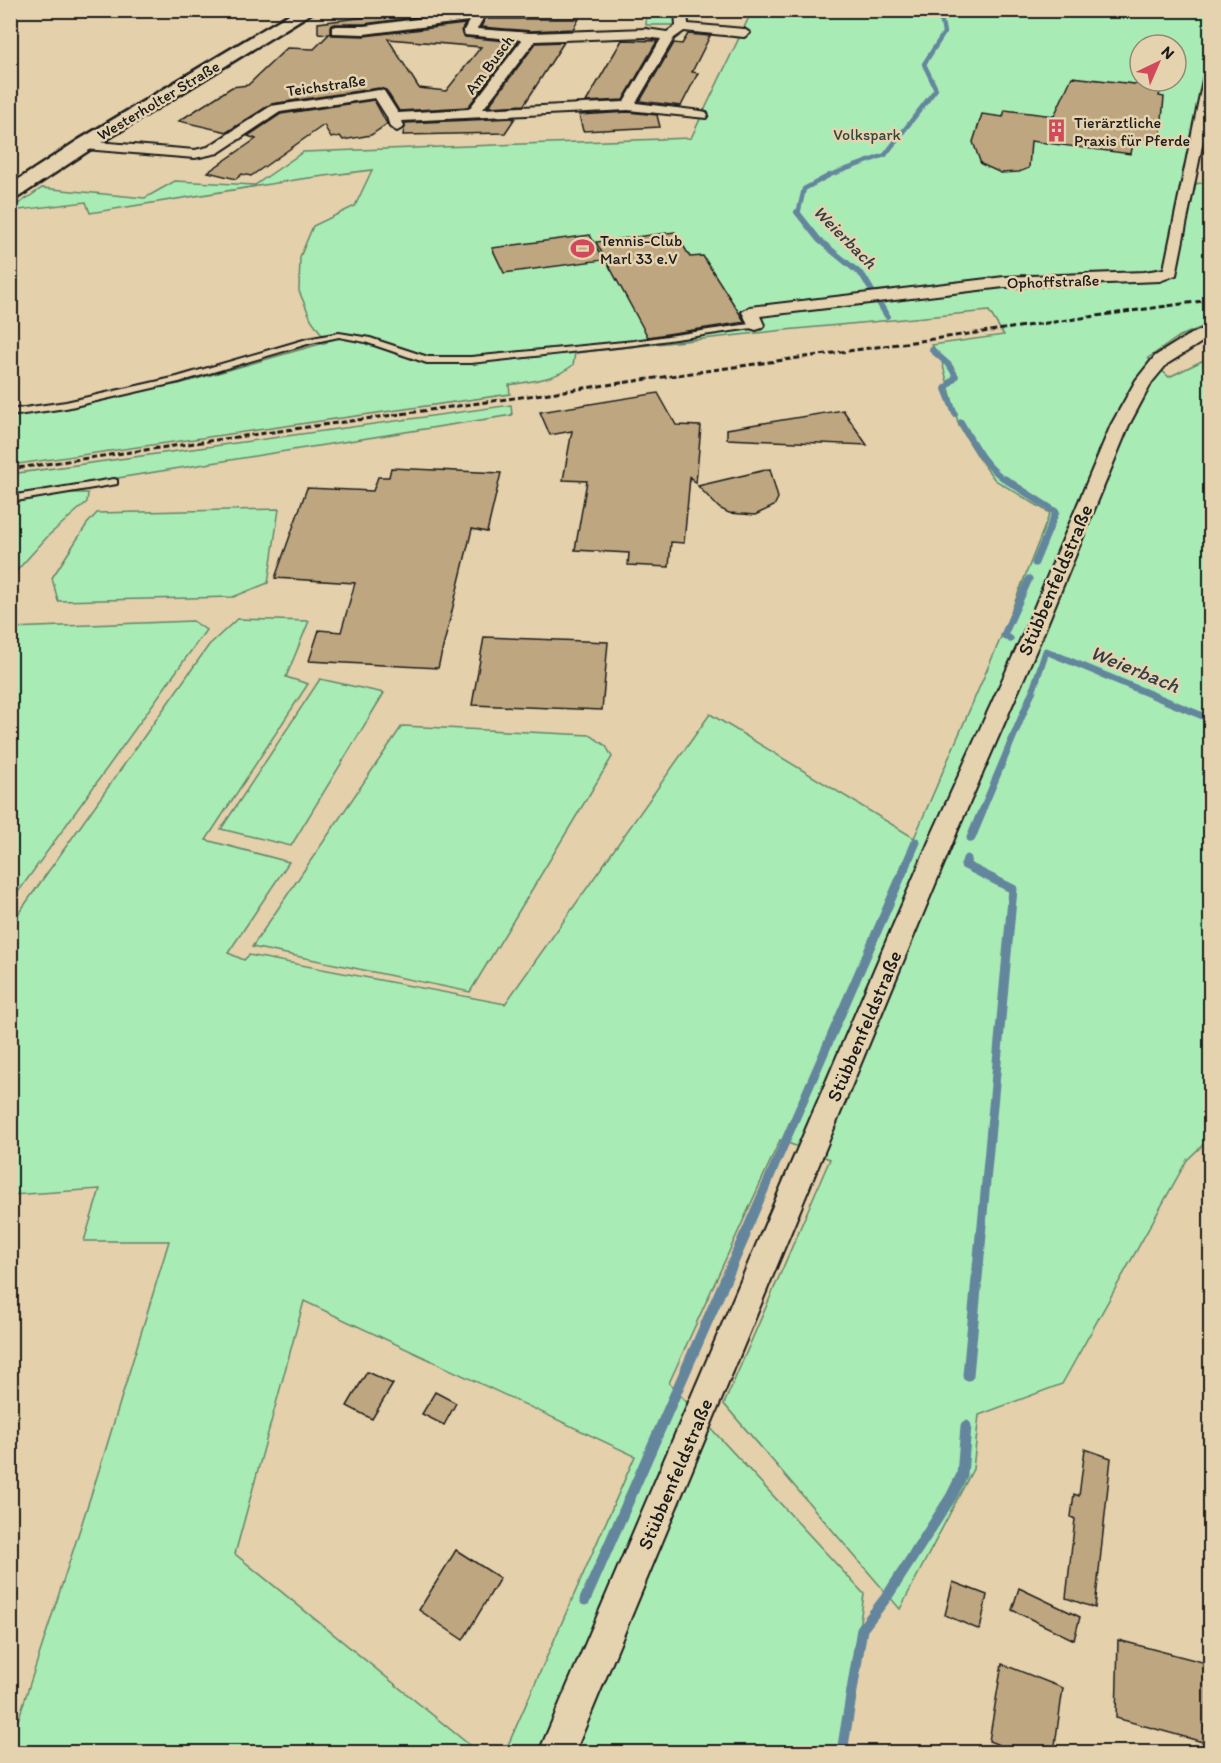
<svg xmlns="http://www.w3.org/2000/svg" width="1221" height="1763" viewBox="0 0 1221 1763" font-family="Itim,sans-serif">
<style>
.green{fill:#a9ebb5;stroke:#628468;stroke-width:1.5;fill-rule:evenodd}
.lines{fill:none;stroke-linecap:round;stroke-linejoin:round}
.stream-far4{stroke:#63869d;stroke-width:4.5}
.stream-far3{stroke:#63869d;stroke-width:6}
.stream-far2{stroke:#63869d;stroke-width:7}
.stream-far1{stroke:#63869d;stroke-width:9}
.stream{stroke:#63869d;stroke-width:11}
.building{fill:#bea780;stroke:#1c1c1c;stroke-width:1.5;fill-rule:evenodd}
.service-casing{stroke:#1c1c1c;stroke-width:4}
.minor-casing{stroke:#1c1c1c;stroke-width:4}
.secondary-casing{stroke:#1c1c1c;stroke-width:5}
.service{fill:#e5d3b0;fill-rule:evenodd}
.minor{fill:#e5d3b0;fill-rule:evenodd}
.secondary{fill:#e5d3b0;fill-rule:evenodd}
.rail{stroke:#1c1c1c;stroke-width:3;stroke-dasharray:6 3;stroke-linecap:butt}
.labels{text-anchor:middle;stroke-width:5;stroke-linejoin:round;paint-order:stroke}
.far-street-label{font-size:16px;fill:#1c1c1c;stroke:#e5d3b0}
.far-poi-label{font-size:16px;fill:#1c1c1c;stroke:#e5d3b0;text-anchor:start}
.far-park-label{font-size:16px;fill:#38453b;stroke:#e5d3b0}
.far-water-label{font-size:18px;font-style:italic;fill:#343f47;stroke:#e5d3b0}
.street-label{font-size:20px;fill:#1c1c1c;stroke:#e5d3b0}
.water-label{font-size:21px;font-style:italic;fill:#343f47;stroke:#e5d3b0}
</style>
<rect width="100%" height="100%" fill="#e4d0ab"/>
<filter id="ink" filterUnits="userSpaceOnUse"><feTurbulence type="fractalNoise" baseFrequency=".0167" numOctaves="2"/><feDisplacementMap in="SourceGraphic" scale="12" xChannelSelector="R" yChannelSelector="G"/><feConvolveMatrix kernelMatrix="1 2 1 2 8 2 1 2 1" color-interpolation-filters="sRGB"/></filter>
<g filter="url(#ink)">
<g class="green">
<polygon points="647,11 677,11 678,25 646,25"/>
<path d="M752 11H1208C1208 98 1180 186 1163 272L1194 184 1210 182V324L1180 336 1148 358 1169 377 1210 357V1138L1187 1160 1062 1384 979 1415 973 1469 900 1609 724 1404 830 1159 780 1140 669 1383 864 1594 841 1752H505L635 1456 304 1301 235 1554 478 1752H11V1742L104 1455 169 1241H84L100 1189 11 1195V924L209 645 237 619 309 621 286 677 308 684 206 840 289 862 228 953 244 960 249 955 505 1004 710 714 914 838 999 642 1050 513 995 480 981 461 959 426 941 358 932 345 1004 335 989 311 785 330 575 353 573 365C554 380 533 381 509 385L510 394 11 465V412L179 384 327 342 311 319 299 291 300 257 313 226 355 206 372 170 301 179 90 213 86 202 11 211V209L42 188 145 198 175 181 255 185 303 152 691 138ZM1140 45H1176V81H1140Z"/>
<polygon points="511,405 512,415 11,495 11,474"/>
<polygon points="66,493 88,493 87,502 49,535 11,577 11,503"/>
<polygon points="279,509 268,583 233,597 58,601 52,578 87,524 97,513"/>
<polygon points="193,621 206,630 11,902 11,628"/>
<polygon points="320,679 384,693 291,846 221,829"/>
<polygon points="402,726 590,735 606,746 612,757 470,992 252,947"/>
</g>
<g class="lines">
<polyline class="stream-far4" points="798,214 804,189 830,175 885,155 936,89 924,64 944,33 942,22 930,10"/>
<g class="stream-far3">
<polyline points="797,212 819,240 863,276 887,316"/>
<polyline points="932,350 949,365 956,376 945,389 955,414"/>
<path d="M961 422C974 445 984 466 1007 481"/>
</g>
<g class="stream-far2">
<polyline points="1005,479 1056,512 1035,563"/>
<polyline points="1010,639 1004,635 1029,579"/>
<polyline points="980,816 1033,690 1046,651 1210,719"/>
</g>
<g class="stream-far1">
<polyline points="971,838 981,814"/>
<polyline points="967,859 965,865 1013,889 981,1236"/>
<polyline points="744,1236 916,842"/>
</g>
<g class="stream">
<polyline points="968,1375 981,1235"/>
<polyline points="585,1600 745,1235"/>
<polyline points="842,1752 862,1629 888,1595 951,1497 962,1475 966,1426"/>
</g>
</g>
<g class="building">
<path d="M423 10 464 11 364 24H335L330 26V33L332 35 364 36 465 24 461 31 465 37 518 42 468 107 399 111 386 90 379 88 271 104 227 132 179 121 232 87 248 85 287 48 314 49 329 34 318 33V23ZM388 39 481 47 446 91 419 88Z"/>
<polygon points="486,17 490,17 489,19 579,19 573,29 531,31 481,27"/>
<polygon points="688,34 710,36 692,72 698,73 681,106 640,101 674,43 682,44"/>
<polygon points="622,40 657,41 623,100 586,102"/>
<polygon points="564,42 524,105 488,107 536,43"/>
<polygon points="1072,77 1161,87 1159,96 1164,97 1160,141 1134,138 1131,154 1031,141 1029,168 1019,172 1001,173 981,164 973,142 982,114 1003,117 1005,110 1054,116"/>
<polygon points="374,100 387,124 371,135 343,140 340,136 331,138 324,125 251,176 242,174 236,179 208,172 256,139 248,136 281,114"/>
<polygon points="628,112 657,115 660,127 583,131 579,115"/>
<polygon points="515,118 505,133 403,135 405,123"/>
<polygon points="675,232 690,257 703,256 745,322 648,337 596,242"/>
<polygon points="590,235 603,260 504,273 492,248"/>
<polygon points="658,393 676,425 701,426 696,483 690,477 684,543 671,542 669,567 628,565 629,553 575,550 587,481 563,480 572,431 550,435 540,412"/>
<polygon points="843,410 867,445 727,439 727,429"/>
<polygon points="391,468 501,473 487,532 472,529 438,668 309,661 319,630 341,632 355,583 275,578 307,488 373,491 378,477 389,477"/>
<polygon points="770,469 778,498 774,506 755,515 729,513 719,508 698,486"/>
<polygon points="484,637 608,642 602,710 472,705"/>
<polygon points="367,1372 393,1384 372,1419 347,1406"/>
<polygon points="435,1392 456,1403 444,1425 422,1414"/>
<polygon points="1085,1449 1111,1458 1095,1608 1066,1598 1075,1519 1071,1517 1074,1494 1079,1496"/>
<polygon points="456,1550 500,1578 463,1640 419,1610"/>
<polygon points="953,1582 987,1595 980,1630 945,1615"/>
<polygon points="1019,1588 1080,1617 1074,1640 1012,1610"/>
<polygon points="1118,1640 1210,1664 1210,1744 1116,1718"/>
<polygon points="1002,1664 1063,1688 1054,1752 1001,1752 1002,1746 989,1741"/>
</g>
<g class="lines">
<defs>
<g id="service">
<polygon points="756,323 760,325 759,327 634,345 471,363 427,363 365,342 339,337 311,343 179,382 66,408 10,416 10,410 66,402 177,377 307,339 339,333 370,338 428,357 471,357 634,341"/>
<polygon points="114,479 117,480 117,484 10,502 10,496"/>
</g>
<g id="minor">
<path d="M675 10H687L688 24 744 29 750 33 744 37 684 31 674 38 636 103 701 111 706 112 708 115 706 118 628 110 402 121 404 127 397 131 390 127 387 117 375 98 280 112 218 153 195 158 84 149 77 145 84 141 195 150 208 147 271 106 379 90 384 91 398 113 469 109 522 40 465 35 463 32 469 21 364 34 332 33V27L336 26H364L479 11 485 15 477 29 531 33 646 29 667 32 676 26ZM646 37 661 39 624 102 483 109 535 41Z"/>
<polygon points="1210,71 1210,106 1176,275 1160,281 1004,287 760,316 764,325 762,328 756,330 750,328 742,312 750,307 1004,277 1144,272 1164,269 1204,75"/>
<polygon points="1210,326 1210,337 1167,364 1152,382 1129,425 1044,632 957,832 575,1752 539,1752 933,832 1024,632 1111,425 1136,380 1155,356 1187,336"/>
</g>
<polygon id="secondary" points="296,10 316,10 91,149 17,198 10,200 10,185 77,141"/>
</defs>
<use href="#service" class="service-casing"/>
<use href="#minor" class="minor-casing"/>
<use href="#secondary" class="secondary-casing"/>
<use href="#service" class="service"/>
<use href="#minor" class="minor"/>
<use href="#secondary" class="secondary"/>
<polyline class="rail" points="10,469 1210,300"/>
</g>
</g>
<defs>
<symbol id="building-bare" viewBox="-9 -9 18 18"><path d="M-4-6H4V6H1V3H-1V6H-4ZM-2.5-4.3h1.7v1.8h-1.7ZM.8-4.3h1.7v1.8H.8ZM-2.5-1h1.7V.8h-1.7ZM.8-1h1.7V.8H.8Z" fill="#d1495b" stroke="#e5d3b0" stroke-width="2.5" paint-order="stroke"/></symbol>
<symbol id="stadium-bare" viewBox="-9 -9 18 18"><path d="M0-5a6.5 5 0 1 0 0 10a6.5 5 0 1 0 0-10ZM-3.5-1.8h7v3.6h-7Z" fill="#d1495b" stroke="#e5d3b0" stroke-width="2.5" paint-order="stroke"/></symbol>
</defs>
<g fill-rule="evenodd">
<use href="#building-bare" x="1040" y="114" width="33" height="33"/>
<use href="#stadium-bare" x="566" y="232" width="33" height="33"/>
</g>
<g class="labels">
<g class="far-street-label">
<text transform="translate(489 64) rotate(-53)" y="6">Am Busch</text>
<text transform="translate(326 85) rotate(-8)" y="6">Teichstraße</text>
<text transform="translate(158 100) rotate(-31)" y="6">Westerholter Straße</text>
<text transform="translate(1053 281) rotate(-2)" y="6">Ophoffstraße</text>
</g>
<g class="far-poi-label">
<text x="1074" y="128">Tierärztliche<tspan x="1074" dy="18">Praxis für Pferde</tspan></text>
<text x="600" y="246">Tennis-Club<tspan x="600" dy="18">Marl 33 e.V</tspan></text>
</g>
<g class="far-park-label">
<text x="867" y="140">Volkspark</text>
</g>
<g class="far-water-label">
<text transform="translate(845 237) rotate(45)" y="6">Weierbach</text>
</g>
<g class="street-label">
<text transform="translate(1055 580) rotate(-67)" y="7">Stübbenfeldstraße</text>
<text transform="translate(864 1026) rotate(-67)" y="7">Stübbenfeldstraße</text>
<text transform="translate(675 1474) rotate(-67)" y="7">Stübbenfeldstraße</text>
</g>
<g class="water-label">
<text transform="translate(1135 669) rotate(22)" y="7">Weierbach</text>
</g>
</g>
<rect width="1221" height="1763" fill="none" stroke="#e5d3b0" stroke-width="36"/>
<rect x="18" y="18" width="1185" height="1727" fill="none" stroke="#1c1c1c" stroke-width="2" filter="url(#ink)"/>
<g transform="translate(1158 63) rotate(44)"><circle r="28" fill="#e5d3b0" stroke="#958a75" stroke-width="1.5"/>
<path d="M0-4.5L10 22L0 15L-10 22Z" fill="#d1495b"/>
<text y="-9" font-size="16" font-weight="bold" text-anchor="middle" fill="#1c1c1c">N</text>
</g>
</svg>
